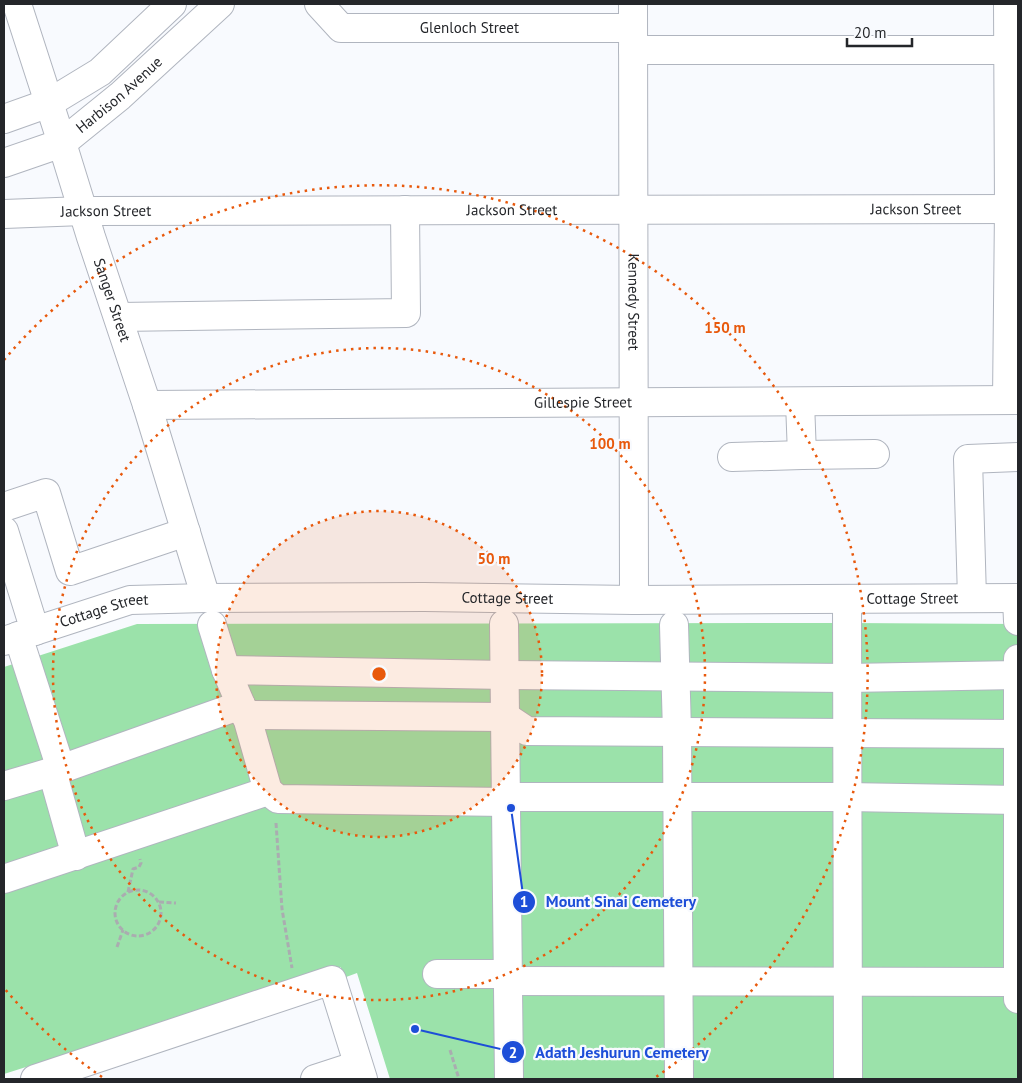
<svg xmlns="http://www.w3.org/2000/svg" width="1022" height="1083" viewBox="0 0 1022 1083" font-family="'PT Sans',sans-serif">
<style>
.green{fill:#9be2aa}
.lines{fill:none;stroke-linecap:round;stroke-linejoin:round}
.minor-casing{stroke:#b0b5bf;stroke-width:30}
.major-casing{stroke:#b0b5bf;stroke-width:30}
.path{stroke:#aaacb0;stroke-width:3;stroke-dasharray:5 2.5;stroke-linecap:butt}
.minor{stroke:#fff;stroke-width:28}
.major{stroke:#fff;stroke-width:28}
.ring{fill:none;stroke:#e8590c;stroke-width:2.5;stroke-dasharray:2.5 5}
.labels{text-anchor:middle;stroke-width:4.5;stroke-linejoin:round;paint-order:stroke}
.street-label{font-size:15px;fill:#24262a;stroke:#f8fafe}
.centre{fill:#e8590c;stroke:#f8fafe;stroke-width:2.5}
.ring-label{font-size:15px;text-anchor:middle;font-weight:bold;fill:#e8590c;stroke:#f8fafe;stroke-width:4.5;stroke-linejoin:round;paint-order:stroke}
.leader{fill:none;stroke:#1d4ed8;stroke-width:2}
.callout-dot{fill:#1d4ed8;stroke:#f8fafe;stroke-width:2}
.mark-label{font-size:15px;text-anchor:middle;font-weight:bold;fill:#fff}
.callout-label{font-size:16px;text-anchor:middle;font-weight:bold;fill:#1d4ed8;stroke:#f8fafe;stroke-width:4.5;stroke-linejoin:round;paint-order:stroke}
</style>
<rect width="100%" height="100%" fill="#f8fafe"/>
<polygon class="green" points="848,623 1018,624 1018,1079 390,1079 357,973 338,980 341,967 4,1074 4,667 137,624"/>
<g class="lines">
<defs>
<g id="minor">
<path id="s1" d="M17 4 62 143 91 237 147 405 206 598"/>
<path id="s2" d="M319 4 341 28H632"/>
<path id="s3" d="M633 4 634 600"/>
<polyline points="633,50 1008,50"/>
<path id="s4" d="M4 214 83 211 1018 209"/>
<polyline points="119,317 406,313 405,210"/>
<polyline points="1007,400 1009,209 1008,4"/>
<path id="s5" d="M147 405 1018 400"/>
<polyline points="802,455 875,454"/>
<polyline points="732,457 802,455 800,402"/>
<polyline points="4,507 46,493 70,571 186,532"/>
<polyline points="4,531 35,631"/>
<polyline points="972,598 968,459 1018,457"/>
<polyline points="847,599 848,1079"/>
<polyline points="1017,599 1018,621"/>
<polyline points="504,624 509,1079"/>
<polyline points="212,625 226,670"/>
<polyline points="674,625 677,732 679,1079"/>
<polyline points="18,636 61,769"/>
<path id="s6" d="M4 641 130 600 206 598 424 597 634 600 1018 598"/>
<polyline points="1018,659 1018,999"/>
<polyline points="245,715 506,717 527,731 1018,734"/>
<polyline points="52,771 76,856"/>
<polyline points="4,786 61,769 241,705"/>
<polyline points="268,791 248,721 226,670 506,675 848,678 1018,675"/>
<polyline points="507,797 847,797 1018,800"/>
<polyline points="4,879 268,791 278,799 507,802"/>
<polyline points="437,974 508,974"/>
<polyline points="508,981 1018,982"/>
<polyline points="35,1079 332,980 363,1079"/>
<polyline points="315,1079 358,1065"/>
</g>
<g id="major">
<polyline points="4,119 49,103 100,72 172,4"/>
<path id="s7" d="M4 163 62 143 120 96 220 4"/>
</g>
</defs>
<use href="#minor" class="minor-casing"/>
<use href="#major" class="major-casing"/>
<g class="path">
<polyline points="276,823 282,909 292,968"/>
<circle cx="138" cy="913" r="23"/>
<polyline points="128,892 133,869 139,867 141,863 140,859"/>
<polyline points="159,902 176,903"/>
<polyline points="117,947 123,930"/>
<polyline points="450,1050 459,1079"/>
</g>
<use href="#minor" class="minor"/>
<use href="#major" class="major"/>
</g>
<circle cx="379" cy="674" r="163" fill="#e8590c" fill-opacity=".12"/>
<g class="ring">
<circle cx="379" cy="674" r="163"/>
<circle cx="379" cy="674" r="326"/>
<path d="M102 1077A489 489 0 0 1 4 988M4 360A489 489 0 1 1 656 1077"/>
</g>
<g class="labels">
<g class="street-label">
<text dy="5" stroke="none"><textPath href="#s2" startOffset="161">Glenloch Street</textPath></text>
<text dy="5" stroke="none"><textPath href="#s7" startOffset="136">Harbison Avenue</textPath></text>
<text dy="5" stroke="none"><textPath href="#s4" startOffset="912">Jackson Street</textPath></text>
<text dy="5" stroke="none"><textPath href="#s4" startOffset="508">Jackson Street</textPath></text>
<text dy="5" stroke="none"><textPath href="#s4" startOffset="102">Jackson Street</textPath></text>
<text dy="5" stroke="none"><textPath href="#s1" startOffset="311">Sanger Street</textPath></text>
<text dy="5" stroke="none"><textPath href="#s3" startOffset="298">Kennedy Street</textPath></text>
<text dy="5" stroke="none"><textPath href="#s5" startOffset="436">Gillespie Street</textPath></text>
<text dy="5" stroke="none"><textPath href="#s6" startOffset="510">Cottage Street</textPath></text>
<text dy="5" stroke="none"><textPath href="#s6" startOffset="915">Cottage Street</textPath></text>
<text dy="5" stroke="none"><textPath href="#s6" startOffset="105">Cottage Street</textPath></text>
</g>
</g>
<circle cx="379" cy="674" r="8" class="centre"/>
<g class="ring-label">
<text x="725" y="333">150 m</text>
<text x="610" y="449">100 m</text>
<text x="494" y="564">50 m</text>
</g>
<path class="leader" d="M511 808L524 902M415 1029L513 1052"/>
<g class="callout-dot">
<circle cx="511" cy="808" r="5"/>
<circle cx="415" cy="1029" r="5"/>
<circle cx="524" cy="902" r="12"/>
<circle cx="513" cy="1052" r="12"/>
</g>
<g class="mark-label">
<text x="524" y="907">1</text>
<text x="513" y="1058">2</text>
</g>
<g class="callout-label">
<text x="621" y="907">Mount Sinai Cemetery</text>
<text x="622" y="1058">Adath Jeshurun Cemetery</text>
</g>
<rect width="1022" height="1083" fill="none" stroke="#24262a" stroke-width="10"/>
<path d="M847 38v8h65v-8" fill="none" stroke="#24262a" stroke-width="2.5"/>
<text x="854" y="38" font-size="15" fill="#24262a" stroke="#f8fafe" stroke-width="4" paint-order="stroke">20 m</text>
</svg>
